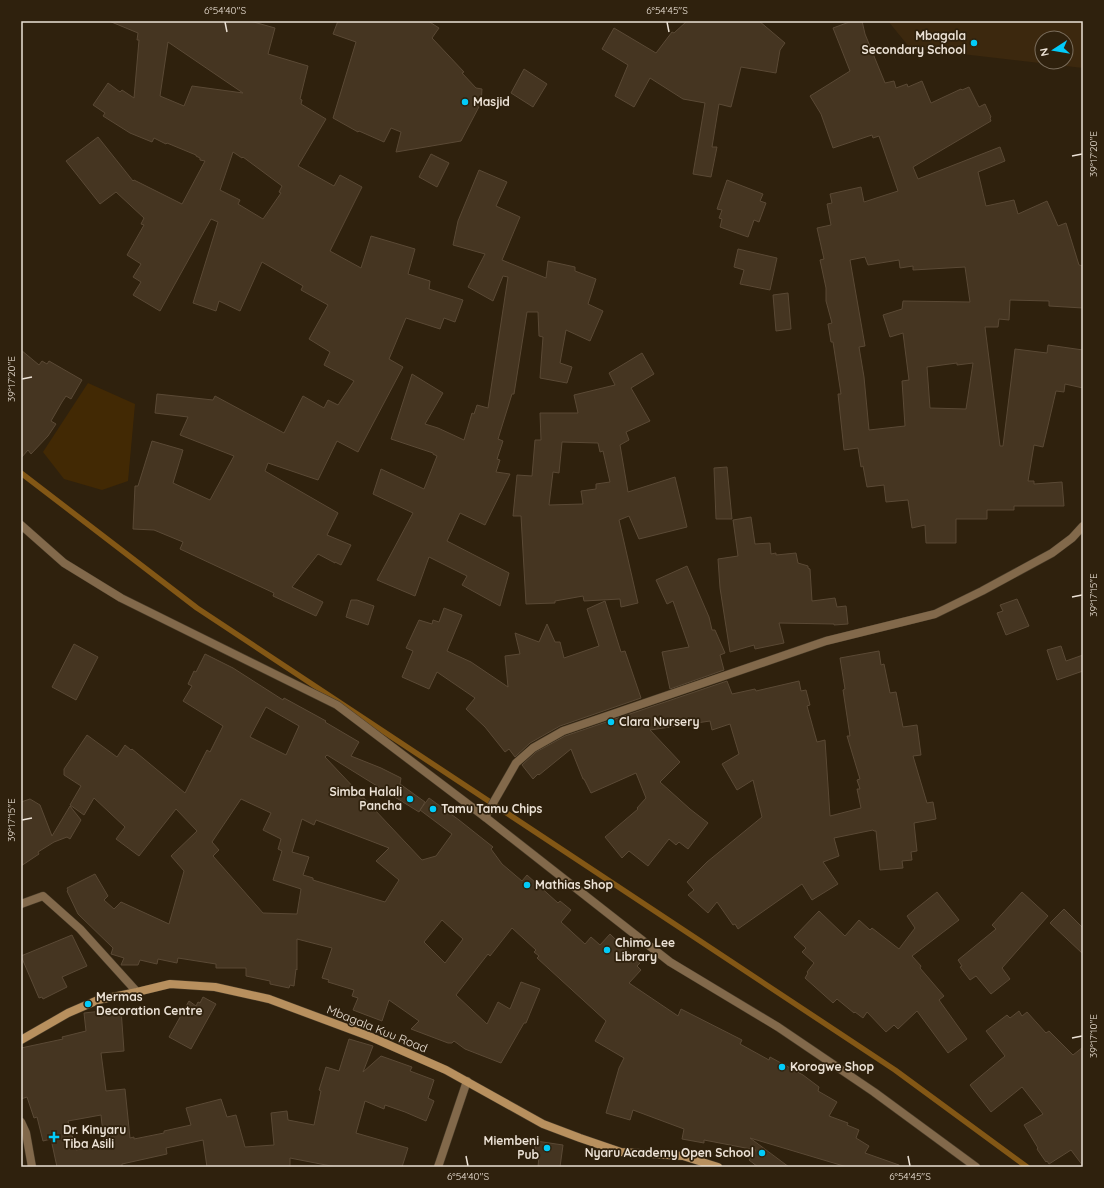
<svg xmlns="http://www.w3.org/2000/svg" width="1104" height="1188" viewBox="0 0 1104 1188" font-family="Quicksand,sans-serif">
<style>
.built{fill:#3c280e;fill-rule:evenodd}
.green{fill:#422904}
.lines{fill:none;stroke-linecap:round;stroke-linejoin:round}
.stream{stroke:#835715;stroke-width:5.5}
.building{fill:#453521;stroke:#5a4935;fill-rule:evenodd}
.lane-casing{stroke:#493c29;stroke-width:9}
.street-casing{stroke:#493c29;stroke-width:9}
.secondary-casing{stroke:#493c29;stroke-width:9}
.lane{stroke:#82694b;stroke-width:8}
.street{stroke:#82694b;stroke-width:8}
.secondary{stroke:#b8905e;stroke-width:8}
.ticks{fill:none;stroke:#ece2d6;stroke-width:1.5}
.poi-dot{fill:#02cbf9;stroke:#2f210d;stroke-width:1.5}
.labels{text-anchor:middle;stroke-width:3.5;stroke-linejoin:round;paint-order:stroke}
.poi-label{font-size:12px;font-weight:bold;fill:#ece2d6;stroke:#2f210d;text-anchor:start}
.street-label{font-size:12px;fill:#ece2d6;stroke:#2f210d}
.neatline{fill:none;stroke:#ece2d6;stroke-width:1.5}
.ticks-label{font-size:10px;text-anchor:middle;fill:#ece2d6}
</style>
<rect width="100%" height="100%" fill="#2f210d"/>
<path class="built" d="M888 21H1083V68L910 48ZM1042 38H1066V62H1042Z"/>
<polygon class="green" points="88,383 135,404 128,481 102,490 64,479 43,452"/>
<g class="lines">
<polyline class="stream" points="21,473 197,608 895,1070 1027,1167"/>
</g>
<g class="building">
<path d="M109 21H250L275 28 268 54 308 66 300 99 302 100 301 104 326 119 298 166 334 186 340 175 362 187 330 251 361 268 371 236 415 249 408 274 430 281 429 289 463 300 455 322 444 318 440 329 406 318 389 359 403 367 358 452 337 441 318 480 268 463 265 471 338 513 327 535 351 545 341 565 335 562V563L318 554 292 587 323 602 316 616 273 596 274 593 180 549 183 542 154 530 133 529 135 486H138L152 441 183 450 173 483 210 500 234 456 180 435 188 417 155 413 157 394 213 400 215 396 284 433 303 396 324 408 328 400 338 405 354 381 324 365 330 352 309 339 328 305 301 290 303 286 262 262 240 311 219 301 216 311 193 303 218 222 211 219 160 311 133 295 141 282 133 277 141 264 127 255 144 225 141 224 144 218 116 192 100 204 66 161 98 137 133 181 134 180 182 204 205 161 200 160V158L196 156V155L167 143 166 144 154 138 152 142 130 133 103 116 105 113 93 105 108 83 120 92 122 90 134 98 139 40H137L138 33ZM168 42 243 93 192 86 184 106 160 96ZM233 152 242 158 243 157 282 186 279 192 281 193 263 219 238 204 240 200 220 190Z"/>
<polygon points="338,21 428,21 439,28 432,38 464,72 462,73 476,88 482,89 481,103 461,141 396,152 401,132 391,128 384,142 359,131 358,132 333,118 356,42 333,34"/>
<polygon points="687,21 759,21 785,43 780,50 776,73 741,67 731,107 719,104 712,147 717,147 711,177 693,174 705,103 683,99 650,78 634,107 615,96 628,65 602,49 614,28 656,53 672,32 674,33"/>
<path d="M852 21H862L865 34 885 83 894 81 896 88 907 84 908 87 922 81 931 103 961 89 962 90 969 87 979 107 985 104 991 117 990 118 991 121 913 167 918 179 1000 147 1005 161 978 172 986 206 1014 200 1018 214 1047 201 1058 226 1066 223 1079 265 1083 266V308L1049 306V301L1010 300 1009 320 999 319 998 327H985L1000 446H1003L1015 349 1047 353 1048 345 1083 350V388L1065 384 1064 392 1056 391 1043 447 1034 445 1028 481H1034V484L1062 482 1064 506H1014V510H987V519H956V543H926L925 525 912 528 908 500 886 502 884 485 867 487 863 466 861 467 858 448 844 450 838 394H841L833 342H831L828 324 832 323 826 301V288L820 260 824 259 817 228 831 225 827 204 832 203 830 194 861 187 864 202 898 191 879 136 873 138 872 135 833 148 821 114 810 96 850 71 833 28ZM865 257 868 265 899 260 900 268 913 266V270L965 267 970 302 903 301 902 309 883 315 890 337 903 333 909 380 902 381 905 426 869 430 864 377 859 347 865 346 850 260ZM957 363V365L973 363 966 409 930 408 927 367Z"/>
<polygon points="524,69 547,84 533,107 511,93"/>
<polygon points="431,154 449,163 437,187 419,177"/>
<polygon points="479,170 507,182 496,206 520,217 502,260 546,278 548,261 575,267 575,271 596,279 588,304 603,311 590,341 566,330 560,363 572,367 567,383 540,378 543,337 539,336 538,312 527,312 514,394 512,394 498,439 503,441 497,459 500,460 496,472 510,474 485,525 460,513 447,541 509,573 500,606 462,585 467,576 429,557 415,596 377,580 413,513 373,494 381,469 424,489 437,456 433,454 433,453 391,439 412,374 443,393 425,424 438,428 464,440 472,413 474,414 477,405 488,408 508,277 503,276 493,301 468,287 485,254 453,245 458,221"/>
<polygon points="727,180 763,194 760,201 766,203 759,222 754,220 748,237 720,227 722,219 719,218 722,210 717,209"/>
<polygon points="738,249 777,258 770,290 740,284 744,270 734,267"/>
<polygon points="788,293 791,329 776,331 773,295"/>
<polygon points="21,350 39,365 42,361 47,364 49,361 82,380 71,399 66,396 62,402 51,421 56,424 48,436 31,454 28,450 21,458"/>
<path d="M642 353 654 374 631 388 650 421 626 432 629 440 620 445 628 492 675 477 687 527 639 539 629 516 619 520 638 603 621 607 620 599 584 601 583 596 555 601V603L526 604 521 516H513L517 475 532 476 535 440H541L540 413H578L574 395 615 385 609 373ZM562 442 598 443 600 452 603 451 610 482 596 484V489L581 491 583 504 549 505 553 472 559 473Z"/>
<polygon points="727,467 732,519 716,519 714,468"/>
<polygon points="751,517 755,544 770,543 771,554 776,553 776,555 796,553 798,563 808,566 808,568 810,569 812,601 835,598 837,607 846,606 848,624 834,625 834,624 779,623 784,643 755,649 754,645 730,652 720,588 718,559 738,556 733,520"/>
<polygon points="687,566 709,617 712,630 715,630 725,653 720,655 724,670 670,689 662,652 689,647 673,601 667,604 656,580"/>
<polygon points="1017,599 1029,626 1006,635 997,613 1003,611 1000,605"/>
<polygon points="351,600 357,600 374,606 368,625 346,617"/>
<polygon points="605,601 621,652 625,651 641,698 560,726 530,743 515,757 509,749 505,752 485,727 466,709 475,698 437,672 429,689 402,677 413,651 406,648 419,620 432,624 433,620 439,622 444,608 462,615 447,651 471,662 508,687 505,656 520,654 515,633 539,642 547,624 555,642 560,642 564,658 599,646 587,609"/>
<polygon points="74,644 98,657 76,700 52,687"/>
<polygon points="1061,646 1066,661 1083,655 1083,671 1057,680 1047,650"/>
<polygon points="879,651 881,665 884,664 890,693 896,692 903,727 917,725 921,755 913,756 927,803 933,802 936,819 914,823 917,851 911,852 912,860 902,861 903,868 880,870 876,831 874,831 873,830 834,838 839,856 823,862 838,884 812,900 802,884 738,929 735,924 733,925 717,902 708,913 688,895 694,890 687,882 707,862 762,817 753,780 737,790 722,764 739,754 730,724 712,730 710,721 650,730 680,762 660,782 690,809 708,823 688,849 679,842 676,845 669,839 648,866 629,851 622,858 605,837 638,809 637,808 646,798 636,773 591,793 584,779 583,779 571,749 539,775 538,774 533,779 522,765 536,752 565,736 727,681 732,694 755,689 756,691 799,681 801,691 806,690 810,705 807,706 817,742 825,740 830,816 861,808 857,789 860,789 857,780 860,779 847,736 850,736 843,690 845,689 840,658"/>
<path d="M205 654 233 668 283 700 284 698 326 721 325 722 359 742 351 756 381 768 401 778 400 784 425 802 419 812 327 755 325 757 422 860 436 856 452 834 420 810 429 798 459 820 493 847 491 849 502 864 522 881 527 875 558 903 560 901 571 910 561 922 585 944 591 937 600 945 610 934 640 963 637 966 641 970 629 983 678 1016 681 1009 742 1040 740 1044 769 1060 770 1057 803 1075 819 1087 818 1091 837 1102 829 1116 848 1123 847 1125 859 1130 856 1138 869 1146 865 1153 899 1165V1167H847L750 1138 789 1167H758L749 1160 756 1150 704 1140V1143L682 1139 684 1129 633 1110 630 1120 606 1113 619 1068 624 1058 595 1041 606 1021 537 958 539 956 534 952 536 950 512 928 490 956 488 954 456 995 487 1024 498 1002 510 1009 521 982 540 989 526 1023H524L501 1063 465 1049 454 1041 452 1043H448L411 1029 419 1021 389 1000 382 1021 353 1010 358 998 352 996 354 990 328 982 329 980 322 978 332 948 297 939V970L296 969 294 986 290 985 289 988 270 984V981L246 976V968H216V964L178 958 177 963 158 959 157 964 140 960 138 965H121L124 958 111 954 113 948 78 914 67 891 68 890 67 888 95 874 108 896 104 900 114 909 121 902 169 924 184 871 171 856 197 831 176 809 139 856 116 839 125 827 94 798 84 815 70 805 81 786 64 775V769L87 735 117 757 125 745 131 750 132 749 185 793 207 750 210 752 223 726 183 701 192 686 188 684 194 671 196 672ZM266 707 299 726 286 755 250 737ZM241 799 271 813 263 830 281 839 278 849 282 851 273 880 301 889 297 914 263 913 213 856 219 850 212 842ZM302 819 314 825 316 820 389 848 376 861 399 880 385 902 313 880V878L303 875 309 857 292 852ZM442 920 463 939 445 963 424 942Z"/>
<polygon points="30,799 40,805 52,836 70,806 81,820 70,839 67,837 54,842 38,852 39,854 21,866 21,802"/>
<polygon points="937,892 959,920 912,956 921,966 920,968 944,996 939,1000 967,1039 948,1053 917,1011 898,1029 894,1025 886,1032 867,1012 863,1018 855,1012 854,1013 837,999 833,1003 805,978 808,973 807,972 814,963 802,952 806,948 794,937 819,911 845,936 859,920 870,930 872,928 899,949 915,928 907,916"/>
<polygon points="1022,892 1048,916 1002,968 1010,979 991,994 976,976 970,980 960,967 962,966 958,960 996,929 992,925"/>
<polygon points="1064,909 1083,928 1083,954 1050,923"/>
<polygon points="72,935 87,966 62,977 67,987 43,999 42,997 39,998 21,956"/>
<polygon points="203,997 216,1004 191,1049 169,1037 189,1001 196,1006 198,1002 200,1003"/>
<path d="M121 1009 124 1051 101 1053 106 1091 125 1089 130 1138 134 1137V1139L164 1133V1131L191 1125 186 1108 221 1099 227 1117 236 1115 245 1147 274 1145 271 1113 287 1111 288 1120 314 1125 321 1091 319 1090 326 1067 339 1071 349 1039 373 1046 363 1072 381 1056 412 1067 410 1071 434 1080 428 1098 434 1101 426 1121 405 1112 385 1105 384 1109 365 1101 356 1133 408 1148 402 1167H336L290 1158V1167H207L203 1140 166 1148 167 1154 122 1164V1167H57L51 1139 43 1141 37 1117 34 1118 27 1097 21 1099V1048L63 1039 62 1037 86 1031 84 1013ZM101 1115 104 1144 76 1150 68 1121Z"/>
<polygon points="1019,1011 1022,1016 1027,1012 1046,1033 1049,1031 1073,1055 1083,1047 1083,1166 1071,1150 1049,1164 1047,1161 1046,1162 1037,1149 1038,1148 1024,1125 1043,1114 1022,1087 991,1112 970,1085 1005,1056 986,1031 1007,1015 1010,1018"/>
<polygon points="536,1141 563,1145 560,1167 538,1167 539,1156 534,1156"/>
</g>
<g class="lines">
<defs>
<polyline id="lane" points="438,1167 467,1081"/>
<g id="street">
<polyline points="21,525 64,563 121,598 337,705 485,817 670,962 778,1027 874,1092 976,1167"/>
<polyline points="485,817 516,763 533,748 563,731 826,641 935,614 982,591 1052,553 1072,538 1083,526"/>
<polyline points="21,904 43,896 80,929 137,992"/>
<polyline points="21,1122 26,1133 32,1167"/>
</g>
<polyline id="secondary" points="21,1040 68,1013 98,1000 137,992 170,984 215,987 269,999 371,1037 446,1070 543,1124 580,1138 621,1152 683,1156 718,1167"/>
</defs>
<use href="#lane" class="lane-casing"/>
<use href="#street" class="street-casing"/>
<use href="#secondary" class="secondary-casing"/>
<use href="#lane" class="lane"/>
<use href="#street" class="street"/>
<use href="#secondary" class="secondary"/>
</g>
<path class="ticks" d="M225 22 227 32M667 22 669 32M1072 156 1082 154M22 379 32 377M1072 597 1082 595M22 820 32 818M1072 1038 1082 1036M466 1156 468 1166M908 1156 910 1166"/>
<g class="poi-dot">
<circle cx="974" cy="43" r="4"/>
<circle cx="465" cy="102" r="4"/>
<circle cx="611" cy="722" r="4"/>
<circle cx="410" cy="799" r="4"/>
<circle cx="433" cy="809" r="4"/>
<circle cx="527" cy="885" r="4"/>
<circle cx="607" cy="950" r="4"/>
<circle cx="88" cy="1004" r="4"/>
<circle cx="782" cy="1067" r="4"/>
<path d="M52 1131h4v4h4v4h-4v4h-4v-4h-4v-4h4z"/>
<circle cx="547" cy="1148" r="4"/>
<circle cx="762" cy="1153" r="4"/>
</g>
<g class="labels">
<g class="poi-label">
<text x="966" y="40" text-anchor="end">Mbagala<tspan x="966" dy="14">Secondary School</tspan></text>
<text x="473" y="106">Masjid</text>
<text x="619" y="726">Clara Nursery</text>
<text x="402" y="796" text-anchor="end">Simba Halali<tspan x="402" dy="14">Pancha</tspan></text>
<text x="441" y="813">Tamu Tamu Chips</text>
<text x="535" y="889">Mathias Shop</text>
<text x="615" y="947">Chimo Lee<tspan x="615" dy="14">Library</tspan></text>
<text x="96" y="1001">Mermas<tspan x="96" dy="14">Decoration Centre</tspan></text>
<text x="790" y="1071">Korogwe Shop</text>
<text x="63" y="1134">Dr. Kinyaru<tspan x="63" dy="14">Tiba Asili</tspan></text>
<text x="539" y="1145" text-anchor="end">Miembeni<tspan x="539" dy="14">Pub</tspan></text>
<text x="754" y="1157" text-anchor="end">Nyaru Academy Open School</text>
</g>
<g class="street-label">
<text transform="translate(377 1029) rotate(22)" y="4">Mbagala Kuu Road</text>
</g>
</g>
<rect width="1104" height="1188" fill="none" stroke="#2f210d" stroke-width="44"/>
<g transform="translate(1054 50) rotate(258)"><circle r="19" fill="#2f210d" stroke="#7b6e5d"/>
<path d="M0-3L7 15L0 10L-7 15Z" fill="#02cbf9"/>
<text y="-6" font-size="11" font-weight="bold" text-anchor="middle" fill="#ece2d6">N</text>
</g>
<rect x="22" y="22" width="1060" height="1144" class="neatline"/>
<g class="ticks-label">
<text x="225" y="14">6°54'40"S</text>
<text x="667" y="14">6°54'45"S</text>
<text transform="translate(1093 154) rotate(-90)" y="4">39°17'20"E</text>
<text transform="translate(11 379) rotate(-90)" y="4">39°17'20"E</text>
<text transform="translate(1093 595) rotate(-90)" y="4">39°17'15"E</text>
<text transform="translate(11 820) rotate(-90)" y="4">39°17'15"E</text>
<text transform="translate(1093 1036) rotate(-90)" y="4">39°17'10"E</text>
<text x="468" y="1180">6°54'40"S</text>
<text x="910" y="1180">6°54'45"S</text>
</g>
</svg>
